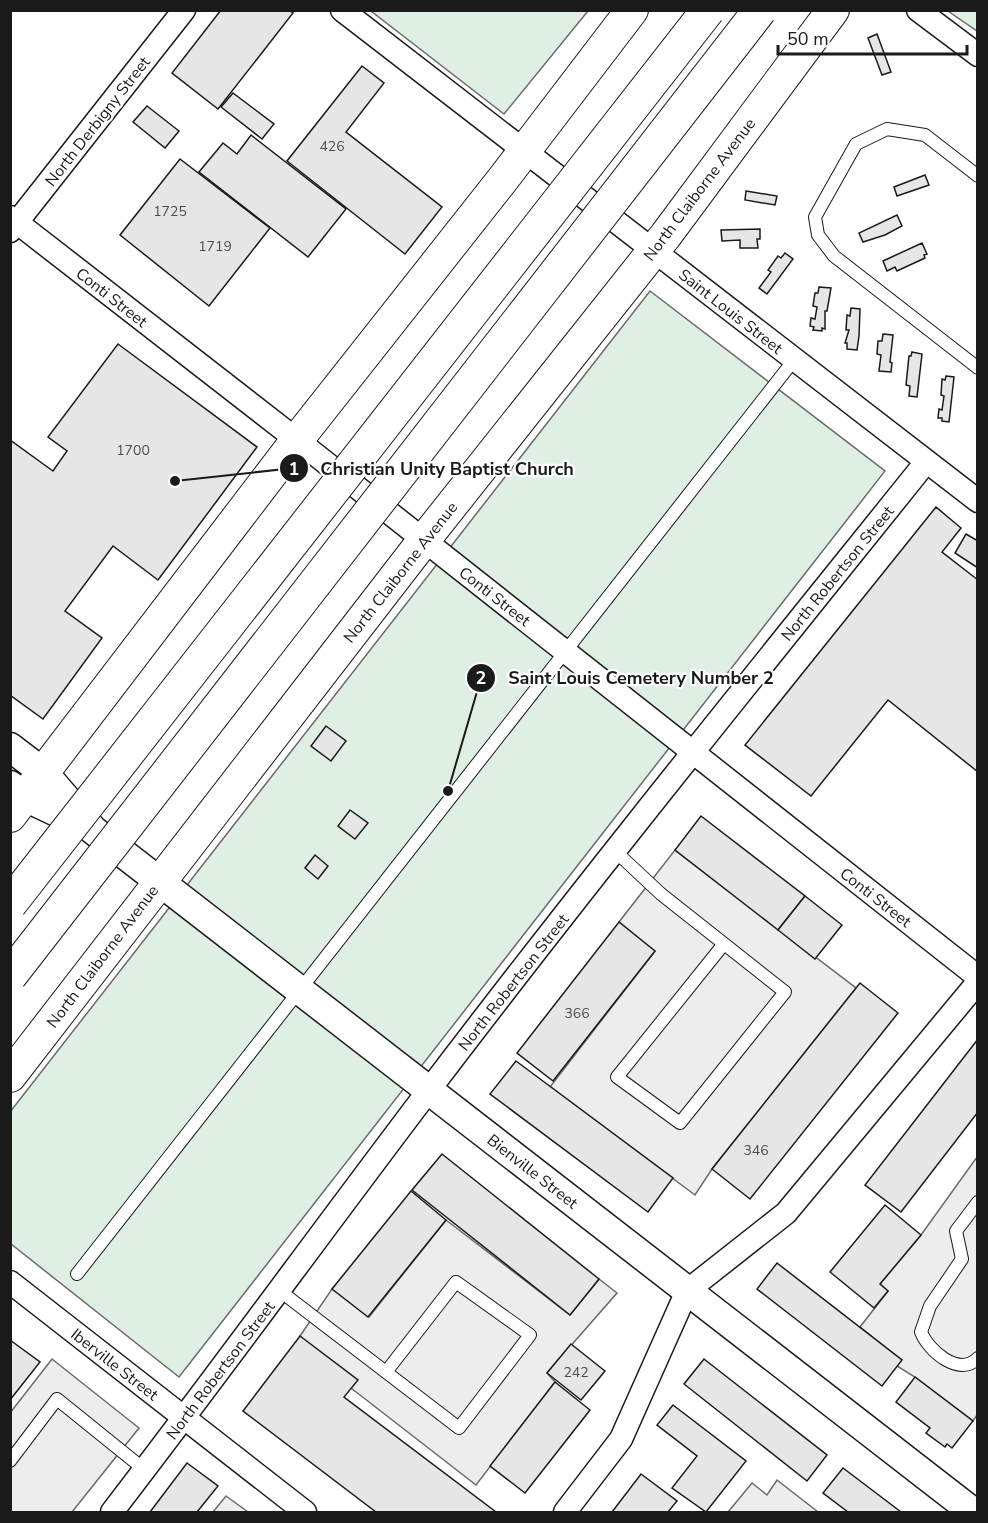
<svg xmlns="http://www.w3.org/2000/svg" width="988" height="1523" viewBox="0 0 988 1523" font-family="'Nunito Sans',sans-serif">
<style>
.green{fill:#e0efe3;stroke:#6a6a6a;stroke-width:1.5}
.parking{fill:#ededed;stroke:#6a6a6a;stroke-width:1.5}
.building{fill:#e6e6e6;stroke:#1a1a1a;stroke-width:1.5}
.lines{fill:none;stroke-linecap:round;stroke-linejoin:round}
.service-casing{stroke:#1a1a1a;stroke-width:14}
.minor-casing{stroke:#1a1a1a;stroke-width:25}
.tertiary-casing{stroke:#1a1a1a;stroke-width:31}
.secondary-casing{stroke:#1a1a1a;stroke-width:34}
.service{stroke:#fff;stroke-width:12}
.minor{stroke:#fff;stroke-width:22}
.tertiary{stroke:#fff;stroke-width:28}
.secondary{stroke:#fff;stroke-width:32}
.motorway-bridge-casing{stroke:#1a1a1a;stroke-width:35;stroke-linecap:butt}
.motorway-bridge{stroke:#fff;stroke-width:33}
.labels{text-anchor:middle;stroke-width:4.5;stroke-linejoin:round;paint-order:stroke}
.number-label{font-size:14px;fill:#4d4d4d}
.street-label{font-size:16px;fill:#1a1a1a;stroke:#fff}
.leader{fill:none;stroke:#1a1a1a;stroke-width:2}
.callout-dot{fill:#1a1a1a;stroke:#fff;stroke-width:2}
.mark-label{font-size:18px;text-anchor:middle;font-weight:bold;fill:#fff}
.callout-label{font-size:18px;text-anchor:middle;font-weight:bold;fill:#1a1a1a;stroke:#fff;stroke-width:4.5;stroke-linejoin:round;paint-order:stroke}
</style>
<rect width="100%" height="100%" fill="#fff"/>
<g class="green">
<polygon points="371,11 588,11 504,114"/>
<polygon points="948,11 977,11 977,31"/>
<polygon points="650,291 885,471 179,1377 11,1244 10,1112"/>
</g>
<g class="parking">
<polygon points="675,850 856,988 712,1169 695,1195 550,1087 655,951 619,922"/>
<polygon points="977,1157 977,1415 973,1421 915,1377 897,1366 901,1360 860,1327 888,1291 880,1284 921,1235"/>
<polygon points="446,1220 570,1315 599,1279 617,1293 547,1373 555,1382 476,1485 351,1388 300,1336 332,1289 369,1317"/>
<polygon points="52,1359 139,1428 72,1512 11,1512 10,1413"/>
<polygon points="777,1480 818,1512 728,1512 752,1483 767,1495"/>
<polygon points="226,1496 248,1512 213,1512"/>
</g>
<g class="building">
<polygon points="221,10 289,10 293,13 218,109 172,73"/>
<polygon points="877,34 891,72 882,75 868,38"/>
<polygon points="362,66 384,83 346,132 442,207 405,254 287,161"/>
<polygon points="233,93 274,124 262,139 221,107"/>
<polygon points="147,106 179,131 165,148 133,122"/>
<polygon points="251,135 346,209 308,257 199,172 223,143 237,154"/>
<polygon points="180,159 270,228 209,306 120,235"/>
<polygon points="925,175 929,185 897,196 894,187"/>
<polygon points="746,191 777,196 775,205 745,200"/>
<polygon points="897,215 902,226 885,235 863,242 859,233"/>
<polygon points="760,229 760,239 757,239 758,248 740,248 740,240 722,241 721,230"/>
<polygon points="922,243 927,254 924,255 925,258 897,271 895,267 887,271 883,261"/>
<polygon points="785,253 793,259 767,294 759,288 771,272 768,270 778,256 781,258"/>
<polygon points="819,287 831,288 827,311 825,311 825,329 822,328 822,331 813,330 814,327 810,326 811,318 815,319 817,307 813,306 815,293 818,293"/>
<polygon points="851,308 860,309 859,336 857,350 847,349 847,343 845,343 849,330 846,330 847,315 850,316"/>
<polygon points="883,334 893,335 890,362 892,363 891,372 879,371 881,355 877,354 878,341 882,341"/>
<polygon points="118,344 257,447 158,580 113,546 65,611 102,638 43,719 10,695 10,440 53,471 67,451 48,437"/>
<polygon points="912,352 922,354 917,397 909,396 910,386 906,385 909,356 911,356"/>
<polygon points="946,376 954,377 949,422 942,421 942,418 938,418 939,409 942,410 944,396 941,395 942,379 945,380"/>
<polygon points="936,507 961,528 942,552 978,580 978,772 888,700 811,796 745,745"/>
<polygon points="966,534 978,541 978,568 955,553"/>
<polygon points="326,726 346,741 331,761 311,746"/>
<polygon points="350,810 368,823 355,839 338,826"/>
<polygon points="701,816 805,896 778,930 675,850"/>
<polygon points="315,855 328,866 318,879 305,868"/>
<polygon points="805,896 842,925 815,959 778,930"/>
<polygon points="619,922 655,951 553,1081 517,1053"/>
<polygon points="860,983 898,1013 750,1199 712,1169"/>
<polygon points="978,1039 978,1112 901,1212 865,1185"/>
<polygon points="516,1061 673,1178 648,1212 490,1094"/>
<polygon points="442,1154 599,1279 570,1315 412,1190"/>
<polygon points="411,1191 446,1220 368,1317 332,1289"/>
<polygon points="885,1205 921,1235 880,1284 888,1291 874,1308 830,1272"/>
<polygon points="777,1263 902,1360 882,1386 757,1289"/>
<polygon points="300,1336 358,1380 344,1397 496,1512 376,1512 243,1411"/>
<polygon points="10,1340 40,1362 10,1400"/>
<polygon points="571,1344 605,1371 581,1400 547,1373"/>
<polygon points="704,1359 827,1455 807,1481 684,1384"/>
<polygon points="915,1377 973,1421 952,1448 947,1444 945,1447 926,1433 930,1428 896,1402"/>
<polygon points="555,1382 590,1410 525,1493 490,1466"/>
<polygon points="673,1405 746,1461 706,1512 672,1488 697,1456 657,1425"/>
<polygon points="187,1463 218,1486 197,1512 150,1512"/>
<polygon points="843,1468 901,1512 848,1512 823,1493"/>
<polygon points="641,1474 677,1501 668,1512 612,1512"/>
</g>
<g class="lines">
<defs>
<g id="service">
<polyline points="978,176 925,135 887,129 856,144 815,217 818,235 834,256 978,368"/>
<polyline points="615,851 661,894 785,992 680,1123 617,1077 723,945"/>
<path d="M978 1202 956 1231 962 1259 930 1306 921 1332C928 1350 959 1378 978 1358"/>
<polyline points="77,1274 794,360"/>
<polyline points="280,1291 459,1428 530,1335 456,1282 386,1372"/>
<polyline points="10,1461 57,1399 145,1470"/>
</g>
<g id="minor">
<polyline points="342,10 978,501"/>
<polyline points="918,10 978,55"/>
<polyline points="10,217 297,440 978,977"/>
<polyline points="10,231 184,10"/>
<polyline points="10,1282 305,1512"/>
<path d="M112 1512C219 1373 322 1231 429 1090 590 878 759 670 926 462"/>
<polyline points="565,1512 621,1439 687,1291 786,1213 978,982"/>
</g>
<g id="tertiary">
<polyline points="10,747 44,773 93,830 973,1512"/>
<polyline points="10,785 25,797 82,824"/>
</g>
<g id="secondary">
<polyline points="10,816 297,440 503,179 632,10"/>
<polyline points="10,1076 424,540 666,235 833,10"/>
</g>
</defs>
<use href="#service" class="service-casing"/>
<use href="#minor" class="minor-casing"/>
<use href="#tertiary" class="tertiary-casing"/>
<use href="#secondary" class="secondary-casing"/>
<use href="#service" class="service"/>
<use href="#minor" class="minor"/>
<use href="#tertiary" class="tertiary"/>
<use href="#secondary" class="secondary"/>
<defs>
<g id="motorway-bridge">
<polyline points="10,904 708,10"/>
<polyline points="10,976 760,10"/>
</g>
</defs>
<use href="#motorway-bridge" class="motorway-bridge-casing"/>
<use href="#motorway-bridge" class="motorway-bridge"/>
</g>
<g class="labels">
<g class="number-label">
<text x="332" y="151">426</text>
<text x="170" y="216">1725</text>
<text x="215" y="251">1719</text>
<text x="133" y="455">1700</text>
<text x="577" y="1018">366</text>
<text x="756" y="1155">346</text>
<text x="576" y="1377">242</text>
</g>
<g class="street-label">
<text transform="translate(97 121) rotate(-52)" y="6">North Derbigny Street</text>
<text transform="translate(699 189) rotate(-53)" y="6">North Claiborne Avenue</text>
<text transform="translate(112 297) rotate(38)" y="6">Conti Street</text>
<text transform="translate(731 311) rotate(38)" y="6">Saint Louis Street</text>
<text transform="translate(400 572) rotate(-52)" y="6">North Claiborne Avenue</text>
<text transform="translate(837 573) rotate(-51)" y="6">North Robertson Street</text>
<text transform="translate(495 596) rotate(38)" y="6">Conti Street</text>
<text transform="translate(876 897) rotate(38)" y="6">Conti Street</text>
<text transform="translate(102 956) rotate(-53)" y="6">North Claiborne Avenue</text>
<text transform="translate(513 982) rotate(-52)" y="6">North Robertson Street</text>
<text transform="translate(533 1171) rotate(38)" y="6">Bienville Street</text>
<text transform="translate(115 1364) rotate(38)" y="6">Iberville Street</text>
<text transform="translate(220 1370) rotate(-53)" y="6">North Robertson Street</text>
</g>
</g>
<path class="leader" d="M175 481L294 468M448 791L481 678"/>
<g class="callout-dot">
<circle cx="175" cy="481" r="6"/>
<circle cx="448" cy="791" r="6"/>
<circle cx="294" cy="468" r="15"/>
<circle cx="481" cy="678" r="15"/>
</g>
<g class="mark-label">
<text x="294" y="475">1</text>
<text x="481" y="684">2</text>
</g>
<g class="callout-label">
<text x="447" y="475">Christian Unity Baptist Church</text>
<text x="641" y="684">Saint Louis Cemetery Number 2</text>
</g>
<rect width="988" height="1523" fill="none" stroke="#1a1a1a" stroke-width="24"/>
<path d="M778 45v9h189v-9" fill="none" stroke="#1a1a1a" stroke-width="3"/>
<text x="787" y="45" font-size="18" fill="#1a1a1a" stroke="#ffffff" stroke-width="4.5" paint-order="stroke">50 m</text>
</svg>
